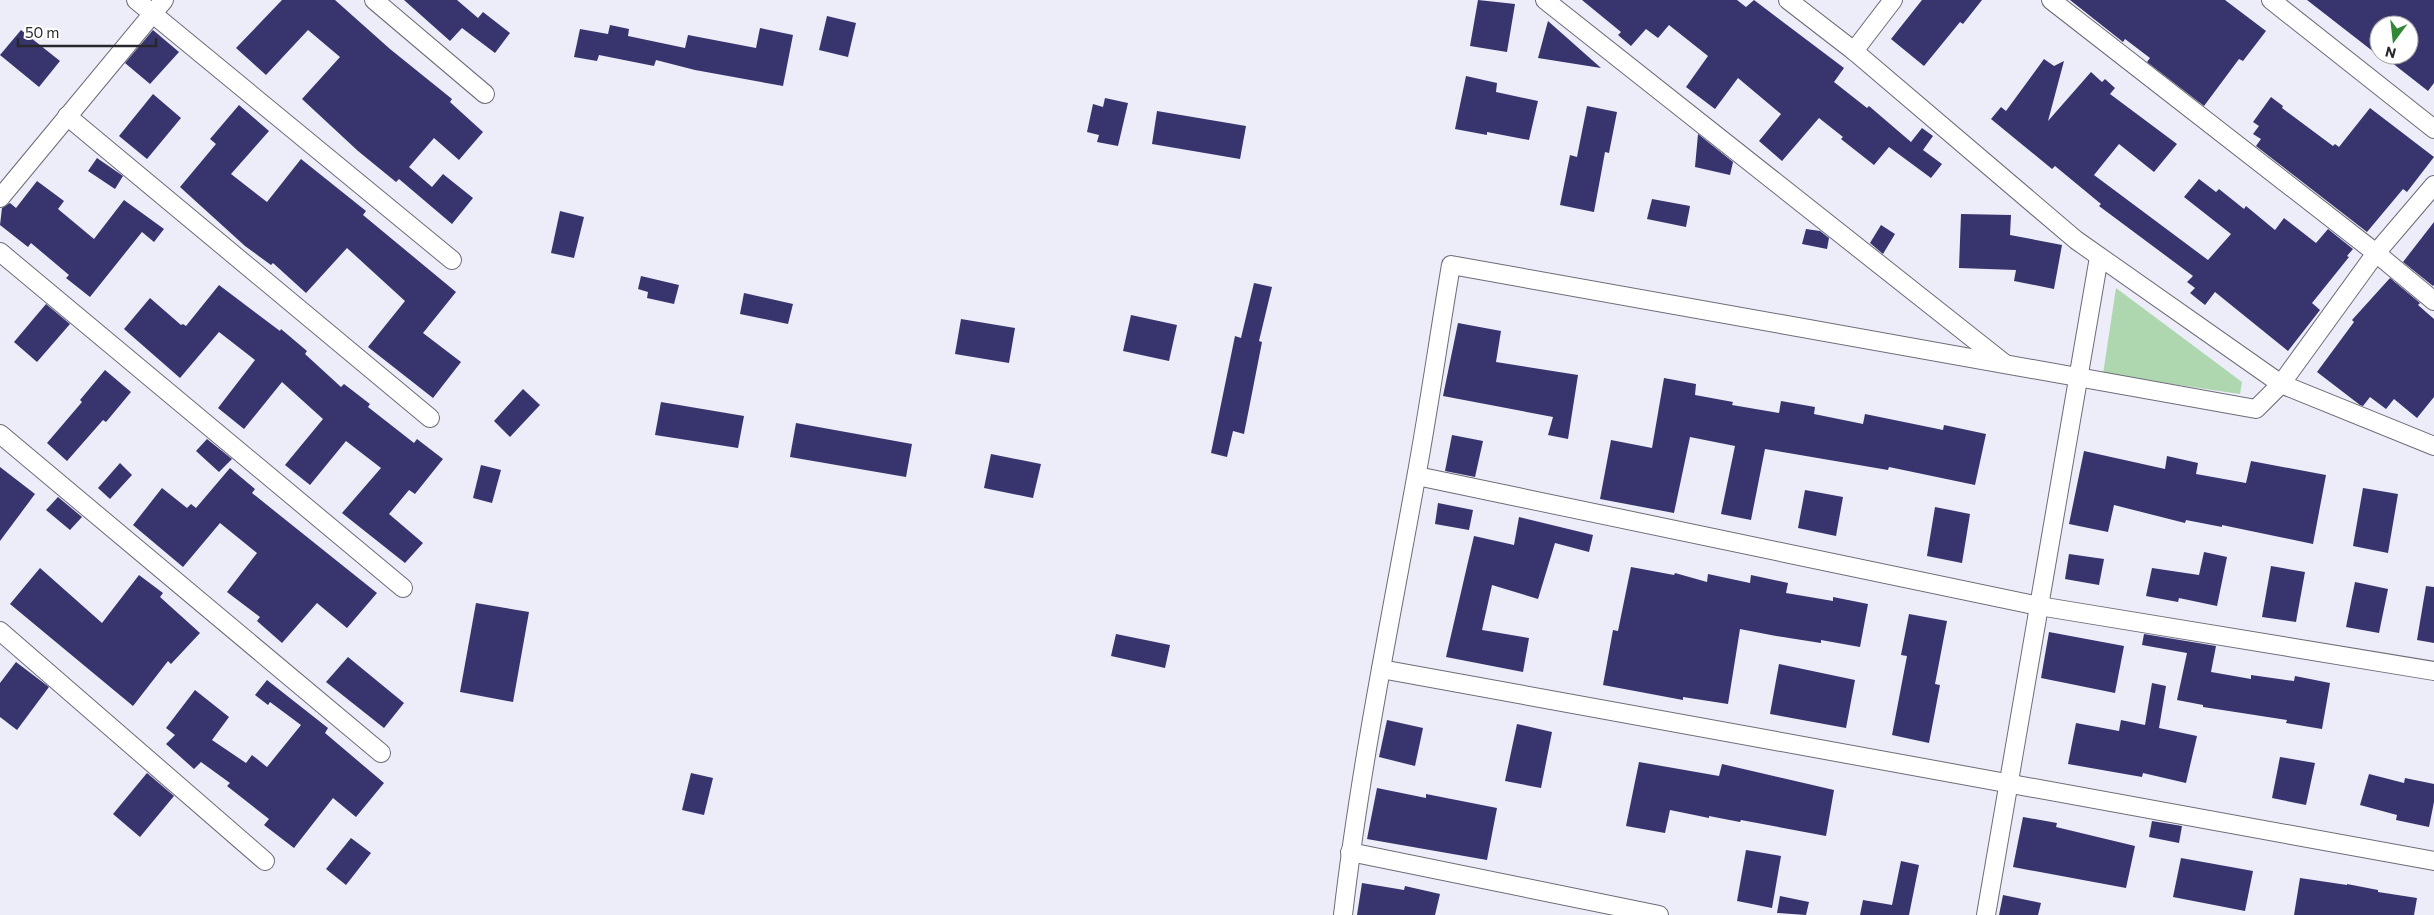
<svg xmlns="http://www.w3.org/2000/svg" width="2434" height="915" viewBox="0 0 2434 915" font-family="Commissioner,sans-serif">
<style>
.green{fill:#aed7b0}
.building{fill:#38346d}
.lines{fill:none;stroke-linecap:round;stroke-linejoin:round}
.minor-casing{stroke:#6c6c77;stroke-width:20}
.minor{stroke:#fff;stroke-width:18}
</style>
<rect width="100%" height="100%" fill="#ecedf9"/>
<polygon class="green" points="2116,288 2242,382 2240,394 2103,374"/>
<g class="building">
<polygon points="282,0 335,0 390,49 452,99 450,102 483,132 459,160 434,138 409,167 432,187 443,174 473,198 452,224 399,179 396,182 358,151 302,99 340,57 308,30 266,75 236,48"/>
<polygon points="404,0 457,0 478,18 483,12 510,33 495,53 462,28 450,41"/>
<polygon points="1478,0 1515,4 1507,52 1470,46"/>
<polygon points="1582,0 1737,0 1746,7 1754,0 1844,68 1834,82 1867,108 1869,106 1911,142 1922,128 1933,136 1923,150 1942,164 1931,178 1889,147 1874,165 1841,139 1843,137 1819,118 1782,161 1759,141 1781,114 1738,78 1715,109 1686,87 1708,56 1669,25 1658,38 1646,29 1631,46 1618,35 1621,32"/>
<polygon points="1922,0 1982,0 1963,24 1960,22 1924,66 1891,39"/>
<polygon points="2070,0 2225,0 2266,31 2243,61 2239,59 2204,106 2147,62 2150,58 2125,39 2123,42"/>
<polygon points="2307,0 2434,0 2434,83 2428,91 2382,55 2409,55 2409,25 2379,25 2379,56"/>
<polygon points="827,16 856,23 848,57 819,50"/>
<polygon points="1548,21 1601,68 1538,58"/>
<polygon points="610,25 629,29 628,36 685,48 688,35 756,48 760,28 793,35 783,86 695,70 656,60 654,66 599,55 597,61 574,57 580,29 608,34"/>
<polygon points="21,30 60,61 39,87 0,55"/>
<polygon points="153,30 179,52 150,84 125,63"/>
<polygon points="2044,59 2054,66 2064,61 2048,121 2091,72 2102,82 2105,79 2115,88 2110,94 2177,144 2154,172 2119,144 2094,175 2208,260 2231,234 2184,197 2199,179 2216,192 2219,189 2244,209 2246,206 2275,230 2284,218 2316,243 2328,229 2353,249 2347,256 2349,257 2312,303 2320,310 2288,351 2215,292 2205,305 2190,293 2195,288 2187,282 2193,276 2099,206 2101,204 2055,166 2052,169 1991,119 2001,107 2006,111"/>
<polygon points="1466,76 1497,83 1496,92 1538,101 1529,140 1487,132 1487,135 1455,129"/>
<polygon points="153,94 181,118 147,159 119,136"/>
<polygon points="2271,97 2283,106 2282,108 2333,146 2335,144 2339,147 2370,108 2434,157 2407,192 2403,189 2367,232 2256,146 2261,139 2253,134 2259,126 2253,122"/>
<polygon points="1105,98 1128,103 1118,146 1097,142 1099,135 1087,132 1093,104 1103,107"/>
<polygon points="239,105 269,131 231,174 267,202 301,159 366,211 363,215 456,292 423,333 461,362 433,398 368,347 405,301 347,248 306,293 273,263 271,265 245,246 180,187 216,144 210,139"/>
<polygon points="1587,106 1617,112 1609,153 1605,152 1594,212 1560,205 1570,155 1577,157"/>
<polygon points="1157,111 1246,126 1240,159 1152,144"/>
<polygon points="1698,134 1733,162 1730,175 1695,167"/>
<polygon points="97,158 123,176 115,189 88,171"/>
<polygon points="37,181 64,201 58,209 94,239 124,200 164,229 154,242 142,232 90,297 66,278 69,275 31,243 28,247 0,225 2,208 10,203 16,208"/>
<polygon points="1652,199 1690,206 1686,227 1647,219"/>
<polygon points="560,211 584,217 574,258 551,253"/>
<polygon points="1961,214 2011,215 2010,235 2062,245 2054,289 2014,281 2016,270 1959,268"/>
<polygon points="2434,222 2434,285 2433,286 2403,262"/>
<polygon points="1881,225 1895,234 1883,254 1870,243"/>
<polygon points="1806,229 1820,231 1829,238 1827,249 1802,244"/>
<polygon points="641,276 679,285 674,304 647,298 648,292 638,289"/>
<polygon points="2390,278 2420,303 2418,305 2434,319 2434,397 2417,418 2394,399 2386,409 2370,397 2363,406 2360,405 2317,372 2354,322 2352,320"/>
<polygon points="1254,283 1272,287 1259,341 1262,342 1244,434 1233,431 1227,457 1211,453 1235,336 1241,338"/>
<polygon points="219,285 280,331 281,329 307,351 305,354 341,387 344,384 370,404 368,407 414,443 417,439 443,459 415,494 409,490 389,514 423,543 405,563 342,513 381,468 346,441 310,485 285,465 323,419 282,382 244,429 218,408 255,360 219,332 180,378 124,329 150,298 181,325 183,324 186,326"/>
<polygon points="744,293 793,304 788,324 740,314"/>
<polygon points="46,304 70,324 37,362 14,342"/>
<polygon points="1131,315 1177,325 1169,361 1123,351"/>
<polygon points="961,319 1015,328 1009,363 955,354"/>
<polygon points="1458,323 1501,331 1496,362 1578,375 1568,439 1548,435 1553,417 1443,396"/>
<polygon points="105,370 131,392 106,422 103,420 67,461 47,443 82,402 80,400"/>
<polygon points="1664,378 1696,384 1695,395 1733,402 1732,405 1779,413 1781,401 1815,407 1814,414 1863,424 1865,414 1943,430 1944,425 1986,434 1975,485 1889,467 1888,470 1765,449 1751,520 1721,514 1735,446 1690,437 1674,513 1600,499 1611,440 1652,448"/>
<polygon points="523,389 540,405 510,437 494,421"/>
<polygon points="661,402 744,416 738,448 655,435"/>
<polygon points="796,423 912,444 906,477 790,457"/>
<polygon points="1452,435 1483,441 1475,477 1445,471"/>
<polygon points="207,439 232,459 219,472 196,451"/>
<polygon points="2084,451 2165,469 2167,456 2198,463 2196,474 2246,483 2251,461 2326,475 2313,544 2222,525 2222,527 2186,520 2185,523 2114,505 2108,532 2069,524"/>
<polygon points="991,454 1041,464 1033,498 984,488"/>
<polygon points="120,463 132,475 110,499 98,488"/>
<polygon points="481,465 501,470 492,503 473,498"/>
<polygon points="0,467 35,494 0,541"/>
<polygon points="230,468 255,489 252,493 377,593 347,628 317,603 282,643 257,621 260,617 227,592 257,553 220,523 183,567 133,525 162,488 187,508 191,504 196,508"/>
<polygon points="2363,488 2398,494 2388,553 2353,546"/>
<polygon points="1805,490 1843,497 1836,536 1798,528"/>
<polygon points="58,497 82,517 70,530 46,510"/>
<polygon points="1438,503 1473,510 1469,530 1435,524"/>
<polygon points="1935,507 1970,514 1962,563 1927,556"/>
<polygon points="1519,517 1593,535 1589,552 1555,543 1538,599 1492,585 1482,630 1529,638 1523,672 1446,657 1474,536 1514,545"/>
<polygon points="2204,552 2227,557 2217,606 2179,598 2178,602 2146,596 2152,568 2199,575"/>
<polygon points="2069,554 2104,559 2099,585 2065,579"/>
<polygon points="2271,566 2305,572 2296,622 2262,617"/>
<polygon points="1631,567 1674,575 1675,573 1707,582 1708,574 1750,583 1751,575 1788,583 1786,593 1833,601 1833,597 1868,604 1860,647 1821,640 1821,643 1776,636 1740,629 1728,704 1683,697 1683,700 1603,685 1613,630 1618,631"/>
<polygon points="40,568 102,623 139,575 163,593 160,597 200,633 171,664 168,661 133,706 10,604"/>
<polygon points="2355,582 2388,589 2379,633 2346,627"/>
<polygon points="2426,586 2434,587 2434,643 2417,640"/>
<polygon points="476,603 529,612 513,702 460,692"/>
<polygon points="1909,614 1947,621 1935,684 1940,685 1929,743 1892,735 1907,656 1901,655"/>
<polygon points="2049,632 2124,646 2115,693 2041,678"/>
<polygon points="1116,634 1170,645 1165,668 1111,656"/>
<polygon points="2144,634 2216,646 2211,672 2251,679 2251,675 2294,681 2295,676 2330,683 2322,729 2286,723 2287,720 2203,707 2203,705 2177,700 2187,653 2142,645"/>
<polygon points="348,657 404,703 384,728 326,682"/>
<polygon points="16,662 49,687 17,730 0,717 0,683"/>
<polygon points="1779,664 1855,680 1846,728 1770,714"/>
<polygon points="267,680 328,728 325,733 384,783 356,817 333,798 294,848 264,825 269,819 227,786 230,783 201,762 194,769 166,744 175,735 166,728 195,690 229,717 212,740 246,763 252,755 267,767 301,725 270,702 268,705 255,695"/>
<polygon points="2152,683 2166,686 2159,728 2197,736 2186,783 2143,773 2142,777 2068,764 2076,723 2119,731 2121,720 2145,725"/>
<polygon points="1387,720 1423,728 1415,766 1379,757"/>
<polygon points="1517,724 1552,732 1541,788 1505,781"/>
<polygon points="2280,757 2315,763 2306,805 2272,798"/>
<polygon points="1639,762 1719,776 1722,764 1834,790 1826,836 1741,820 1740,822 1709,816 1709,818 1670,810 1665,833 1626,826"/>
<polygon points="147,773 174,796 140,837 113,814"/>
<polygon points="691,773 713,778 704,815 682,810"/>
<polygon points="2369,774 2404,783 2405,778 2434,784 2434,802 2429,827 2396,820 2397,815 2360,805"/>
<polygon points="1377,788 1426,798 1426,794 1497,808 1487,860 1367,839"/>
<polygon points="2023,817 2057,823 2056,827 2135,846 2126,888 2013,867"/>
<polygon points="2152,821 2182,826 2179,843 2149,837"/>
<polygon points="351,838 371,853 346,885 326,869"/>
<polygon points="1746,850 1781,856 1772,908 1737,901"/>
<polygon points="2181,858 2253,871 2245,911 2173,897"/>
<polygon points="1901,861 1919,865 1909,915 1860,915 1863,900 1892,905"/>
<polygon points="2300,878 2347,885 2347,884 2378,890 2378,892 2417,898 2414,915 2294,915"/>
<polygon points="1362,883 1404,890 1405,886 1440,894 1435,915 1357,915"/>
<polygon points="2003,895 2041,903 2038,915 1999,915"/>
<polygon points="1780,896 1809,902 1806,915 1777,913"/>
</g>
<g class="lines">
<defs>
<g id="minor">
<polyline points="136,0 452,260"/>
<polyline points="374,0 485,94"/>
<polyline points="1545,0 2004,363"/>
<polyline points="1788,0 1854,51 2076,240 2281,384 2434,446"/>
<polyline points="2051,0 2376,253 2434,301"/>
<polyline points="2271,0 2434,129"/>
<polyline points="1854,51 1893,0"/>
<polyline points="67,116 430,418"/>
<polyline points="0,198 164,0"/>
<polyline points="0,252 403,588"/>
<polyline points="0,434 381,753"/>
<polyline points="1417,476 2039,606 2434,671"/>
<polyline points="0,631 265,861"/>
<polyline points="1381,669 2434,861"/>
<polyline points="1350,852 1659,915"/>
<path d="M1343 915C1360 768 1390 623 1416 478 1429 407 1439 336 1451 265L2256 409 2281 384 2376 253 2434 185"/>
<polyline points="1986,915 2099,257"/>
</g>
</defs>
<use href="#minor" class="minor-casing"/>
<use href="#minor" class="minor"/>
</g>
<g transform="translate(2394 40) rotate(195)"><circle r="24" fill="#ffffff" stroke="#a9a9ab"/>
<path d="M0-4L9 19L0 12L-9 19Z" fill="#318735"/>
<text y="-8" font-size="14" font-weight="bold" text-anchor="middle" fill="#28282c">N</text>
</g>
<path d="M18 38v8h138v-8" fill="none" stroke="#28282c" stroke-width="2.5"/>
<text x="25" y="38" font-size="15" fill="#28282c" stroke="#ffffff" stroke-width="4" paint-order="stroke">50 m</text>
</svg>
